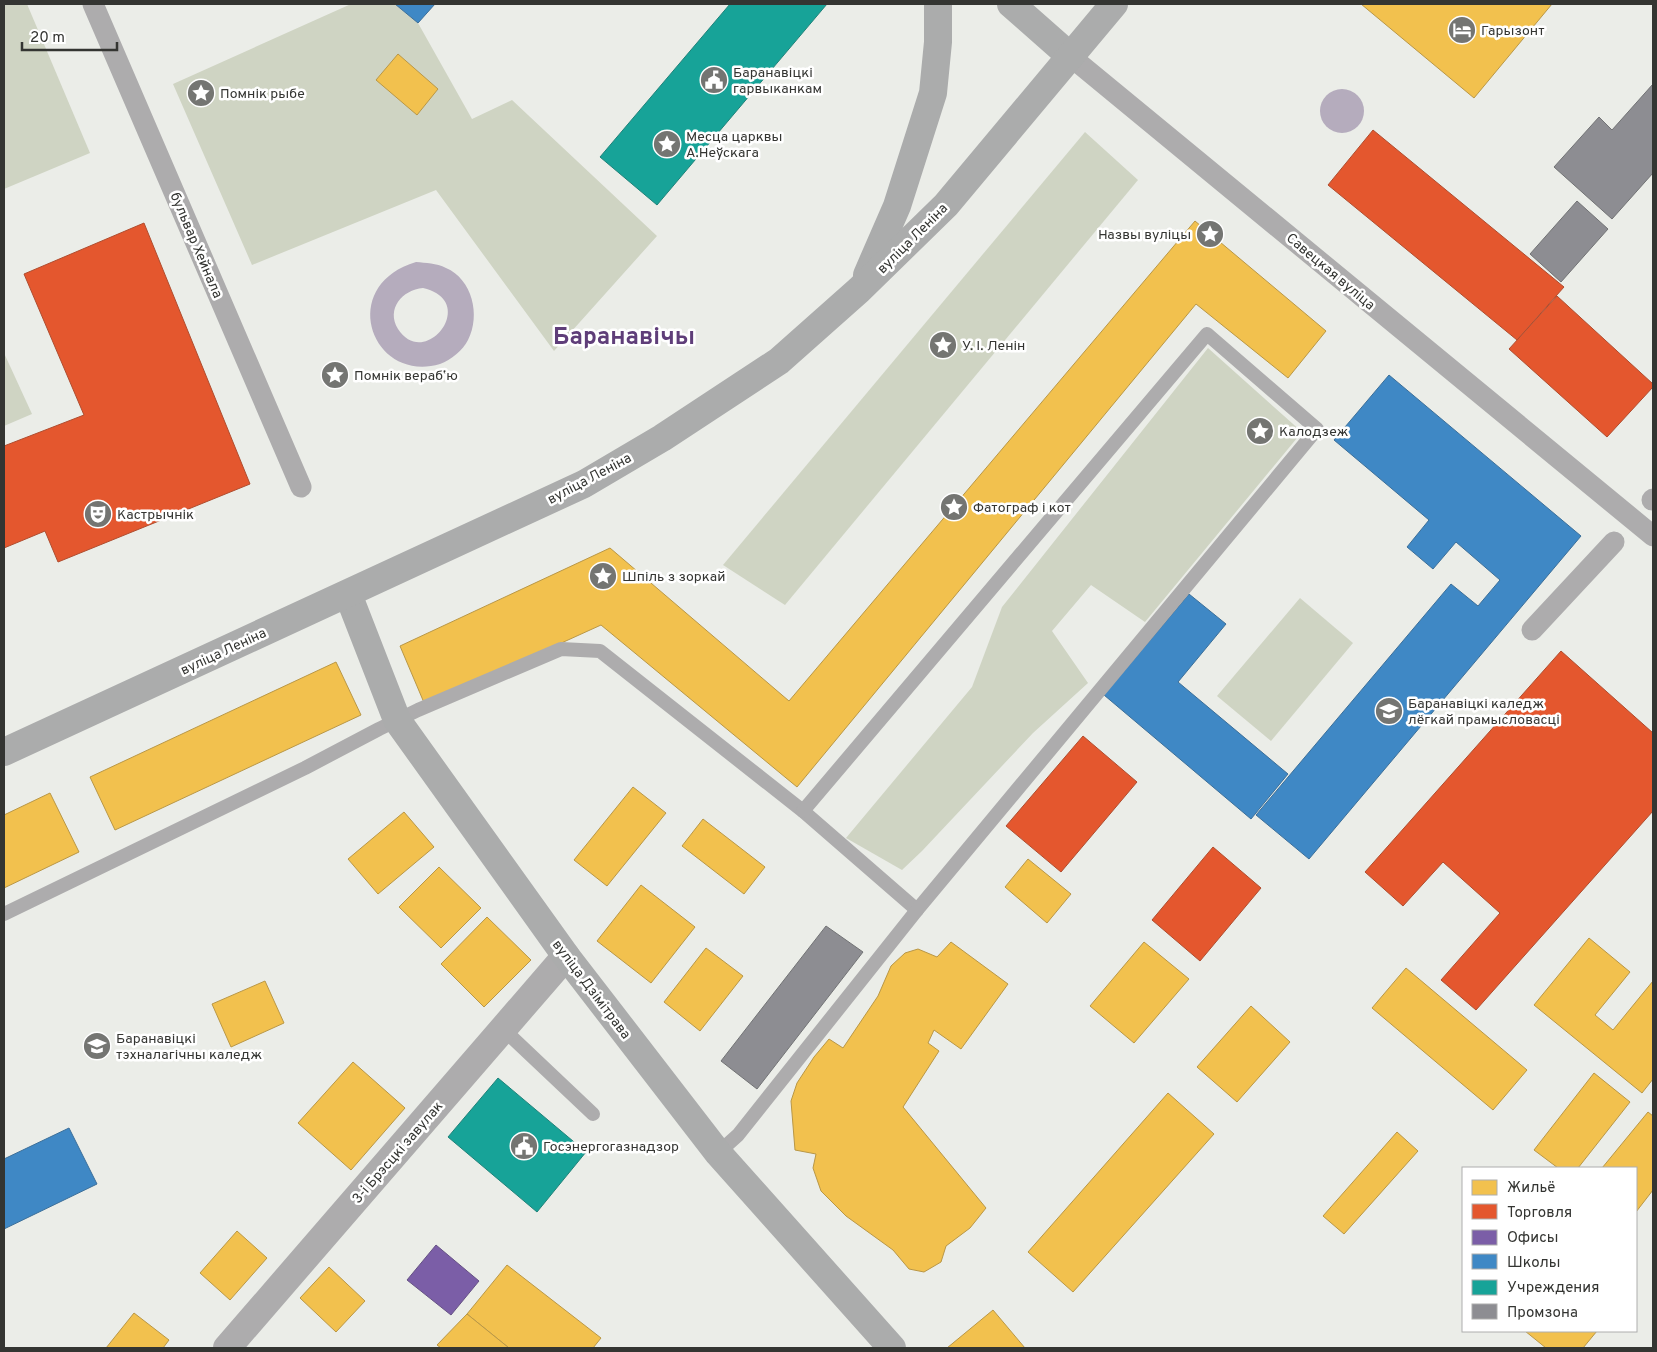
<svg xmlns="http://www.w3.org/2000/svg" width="1657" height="1352" viewBox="0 0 1657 1352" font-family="Overpass,sans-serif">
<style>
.green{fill:#cfd4c3}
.water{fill:#b5acbd;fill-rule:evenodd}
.homes{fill:#f2c14e;stroke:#b99746}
.shops{fill:#e4572e;stroke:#af4d2f}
.offices{fill:#7b5ea7;stroke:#665284}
.schools{fill:#3f88c5;stroke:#3c6f99}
.public{fill:#17a398;stroke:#208279}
.industry{fill:#8d8d92;stroke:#727375}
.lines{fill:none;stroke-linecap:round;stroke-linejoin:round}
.service{stroke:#adacad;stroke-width:14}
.pedestrian{stroke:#adacad;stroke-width:21}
.minor{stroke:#adacad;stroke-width:28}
.secondary{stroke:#abacac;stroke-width:28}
.labels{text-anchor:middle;stroke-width:5;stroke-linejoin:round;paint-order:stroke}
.poi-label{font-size:14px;fill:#343532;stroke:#fff;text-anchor:start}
.street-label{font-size:14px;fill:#343532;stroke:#fff}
.town-label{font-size:24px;font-weight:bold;fill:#5f3e79;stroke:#fff}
</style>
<rect width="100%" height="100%" fill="#ebede8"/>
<g class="green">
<polygon points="4,4 27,4 90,153 4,189"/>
<polygon points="351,4 395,4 418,23 472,119 512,100 657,236 554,351 436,190 252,265 173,84"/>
<polygon points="1085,132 1138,180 785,605 723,565"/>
<polygon points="1208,348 1302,432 1145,622 1091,585 1052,631 1088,683 1033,733 922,851 902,870 846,838 972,687 1002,607"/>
<polygon points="4,353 32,414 4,426"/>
<polygon points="1300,598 1353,643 1271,741 1217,696"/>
</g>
<g class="water">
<circle cx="1342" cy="111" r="22"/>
<path d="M416 262C426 263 436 263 446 268 472 279 481 315 468 340 463 350 451 360 440 364 372 384 336 286 416 262ZM423 288C480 301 425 371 398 329 386 309 402 290 423 288Z"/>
</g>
<g class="homes">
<polygon points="1361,4 1552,4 1474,98"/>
<polygon points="398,54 438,89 417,115 376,80"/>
<polygon points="1195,221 1326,331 1288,378 1196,304 797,787 601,625 425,705 400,646 610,548 789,701"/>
<polygon points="336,662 361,715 115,830 90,777"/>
<polygon points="633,787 666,813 607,886 574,860"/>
<polygon points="50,793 79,852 4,888 4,815"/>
<polygon points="404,812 434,847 378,894 348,859"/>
<polygon points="703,819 765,867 744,894 682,846"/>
<polygon points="1028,859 1071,894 1047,923 1005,887"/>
<polygon points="439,867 481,908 441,948 399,907"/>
<polygon points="641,885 695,927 651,983 597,941"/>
<polygon points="487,917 531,960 484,1007 441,964"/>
<polygon points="1589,938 1630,972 1595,1015 1613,1030 1653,981 1653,1079 1642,1093 1534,1005"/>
<polygon points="951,942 1008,984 961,1049 934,1030 928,1043 939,1051 903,1107 986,1208 970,1228 946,1246 941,1262 924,1272 909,1269 893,1250 846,1216 821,1191 813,1168 816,1154 795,1150 791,1101 797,1083 814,1057 829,1039 843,1048 878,996 891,966 905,953 918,949 937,957"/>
<polygon points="1144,942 1189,979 1134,1043 1090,1006"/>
<polygon points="706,948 743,976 700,1031 664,1002"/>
<polygon points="1406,968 1527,1070 1493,1110 1372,1008"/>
<polygon points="265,981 284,1023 231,1047 212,1004"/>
<polygon points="1251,1006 1290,1042 1237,1102 1197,1067"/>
<polygon points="353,1062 405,1108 351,1170 298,1123"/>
<polygon points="1594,1073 1630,1102 1578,1168 1558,1168 1534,1150"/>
<polygon points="1168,1093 1214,1134 1073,1292 1028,1252"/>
<polygon points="1648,1112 1653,1116 1653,1190 1636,1212 1636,1168 1602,1168"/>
<polygon points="1397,1132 1418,1151 1344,1234 1323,1216"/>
<polygon points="237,1231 267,1258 230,1300 200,1273"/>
<polygon points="507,1265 601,1338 593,1348 509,1348 467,1314"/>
<polygon points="329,1267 365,1301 336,1332 300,1298"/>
<polygon points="993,1310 1025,1348 947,1348"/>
<polygon points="134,1313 169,1340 163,1348 106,1348"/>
<polygon points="467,1314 509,1348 441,1348 437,1345"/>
<polygon points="1525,1331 1597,1331 1583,1348 1546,1348"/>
</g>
<g class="shops">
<polygon points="1373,130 1564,287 1517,340 1328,185"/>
<polygon points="144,223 250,484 58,562 45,531 4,548 4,446 84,415 24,274"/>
<polygon points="1557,296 1653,384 1653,387 1607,437 1509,349"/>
<polygon points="1561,651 1653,733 1653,811 1476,1010 1441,980 1500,913 1443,862 1403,906 1365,872"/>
<polygon points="1083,736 1137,782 1061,872 1006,826"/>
<polygon points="1213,847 1261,888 1200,961 1152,920"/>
</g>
<polygon class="offices" points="436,1245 479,1281 451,1315 407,1280"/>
<g class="schools">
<polygon points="395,4 435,4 418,23"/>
<polygon points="1389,375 1581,536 1309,859 1256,815 1451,584 1478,606 1500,580 1456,542 1433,569 1407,547 1429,520 1334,440"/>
<polygon points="1189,594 1226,624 1178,682 1288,774 1251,819 1104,695"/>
<polygon points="69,1128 97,1184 4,1229 4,1159"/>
</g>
<g class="public">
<polygon points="730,4 827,4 657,205 600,157"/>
<polygon points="498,1078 586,1152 537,1212 448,1137"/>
</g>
<g class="industry">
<polygon points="1653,84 1653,173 1612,219 1554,167 1599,117 1612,130"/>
<polygon points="1577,201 1608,229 1561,282 1530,254"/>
<polygon points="826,926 863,952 757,1089 721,1061"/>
</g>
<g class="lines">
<g class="service">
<polyline points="4,914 305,768 379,729 418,710 561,649 600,651 803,811 917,910"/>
<polyline points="503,1029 593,1114"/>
<polyline points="718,1153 738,1135 917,910 1317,429 1207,334 803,811"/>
</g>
<g class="pedestrian">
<polyline points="93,4 301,487"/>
<polyline points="1070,56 1653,536"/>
<polyline points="1652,500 1653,499"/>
<polyline points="1532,630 1614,542"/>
</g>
<polyline class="minor" points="227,1348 566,956"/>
<g class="secondary">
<polyline points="1011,4 1070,56"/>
<polyline points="867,275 897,206 933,93 938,42 938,4"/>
<polyline points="348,594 397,720 566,956 718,1153 892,1348"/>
<polyline points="4,752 584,484 662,438 779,361 859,290 946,205 1114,4"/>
</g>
</g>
<defs>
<symbol id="hotel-disc" viewBox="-11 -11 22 22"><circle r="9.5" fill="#747572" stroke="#fff"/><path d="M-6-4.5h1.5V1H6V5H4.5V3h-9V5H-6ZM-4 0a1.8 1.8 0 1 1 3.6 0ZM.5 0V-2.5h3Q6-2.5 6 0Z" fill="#fff"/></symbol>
<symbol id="civic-disc" viewBox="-11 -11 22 22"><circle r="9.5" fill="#747572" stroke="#fff"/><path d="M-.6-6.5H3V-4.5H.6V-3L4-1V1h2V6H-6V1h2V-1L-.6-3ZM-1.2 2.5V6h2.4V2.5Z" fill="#fff"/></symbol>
<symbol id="sight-disc" viewBox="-11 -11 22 22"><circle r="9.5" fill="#747572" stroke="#fff"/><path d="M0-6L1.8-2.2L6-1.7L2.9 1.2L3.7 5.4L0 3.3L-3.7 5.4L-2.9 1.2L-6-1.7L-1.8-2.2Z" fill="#fff"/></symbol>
<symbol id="theatre-disc" viewBox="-11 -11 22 22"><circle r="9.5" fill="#747572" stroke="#fff"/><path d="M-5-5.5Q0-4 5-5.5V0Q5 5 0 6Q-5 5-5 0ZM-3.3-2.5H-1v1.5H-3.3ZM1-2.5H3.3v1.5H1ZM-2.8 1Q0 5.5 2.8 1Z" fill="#fff"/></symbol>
<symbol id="university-disc" viewBox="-11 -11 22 22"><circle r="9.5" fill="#747572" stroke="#fff"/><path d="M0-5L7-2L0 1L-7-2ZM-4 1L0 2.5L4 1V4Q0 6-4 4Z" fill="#fff"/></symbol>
</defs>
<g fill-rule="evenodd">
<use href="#hotel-disc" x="1446" y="14" width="32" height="32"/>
<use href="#civic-disc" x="698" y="64" width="32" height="32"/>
<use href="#sight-disc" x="185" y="77" width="32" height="32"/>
<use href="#sight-disc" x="651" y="128" width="32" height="32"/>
<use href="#sight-disc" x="1194" y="218" width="32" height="32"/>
<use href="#sight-disc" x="927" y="329" width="32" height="32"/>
<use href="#sight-disc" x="319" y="359" width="32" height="32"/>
<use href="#sight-disc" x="1244" y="415" width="32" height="32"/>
<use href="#sight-disc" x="938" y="491" width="32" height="32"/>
<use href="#theatre-disc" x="82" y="498" width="32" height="32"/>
<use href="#sight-disc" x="587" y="560" width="32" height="32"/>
<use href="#university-disc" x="1373" y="695" width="32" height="32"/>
<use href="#university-disc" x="81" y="1030" width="32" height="32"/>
<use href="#civic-disc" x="508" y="1130" width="32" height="32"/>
</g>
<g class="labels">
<g class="poi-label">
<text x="1481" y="35">Гарызонт</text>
<text x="733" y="77">Баранавіцкі<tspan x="733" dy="16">гарвыканкам</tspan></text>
<text x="220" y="98">Помнік рыбе</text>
<text x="686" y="141">Месца царквы<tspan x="686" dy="16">А.Неўскага</tspan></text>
<text x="1191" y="239" text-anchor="end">Назвы вуліцы</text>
<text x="962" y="350">У. І. Ленін</text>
<text x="354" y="380">Помнік верабʼю</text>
<text x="1279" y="436">Калодзеж</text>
<text x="973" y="512">Фатограф і кот</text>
<text x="117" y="519">Кастрычнік</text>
<text x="622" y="581">Шпіль з зоркай</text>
<text x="1408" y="708">Баранавіцкі каледж<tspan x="1408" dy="16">лёгкай прамысловасці</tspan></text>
<text x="116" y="1043">Баранавіцкі<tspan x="116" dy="16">тэхналагічны каледж</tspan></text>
<text x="543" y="1151">Госэнергогазнадзор</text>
</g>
<g class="street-label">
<text transform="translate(912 238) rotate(-45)" y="5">вуліца Леніна</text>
<text transform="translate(197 245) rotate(67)" y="5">бульвар Хейнала</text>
<text transform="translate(1331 271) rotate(40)" y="5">Савецкая вуліца</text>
<text transform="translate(589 478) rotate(-28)" y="5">вуліца Леніна</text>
<text transform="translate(223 651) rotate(-25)" y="5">вуліца Леніна</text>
<text transform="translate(592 989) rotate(53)" y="5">вуліца Дзімітрава</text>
<text transform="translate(397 1152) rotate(-49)" y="5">3-і Брэсцкі завулак</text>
</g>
<g class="town-label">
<text x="624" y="344">Баранавічы</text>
</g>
</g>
<rect width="1657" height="1352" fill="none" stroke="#343532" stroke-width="10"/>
<rect x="1462" y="1167" width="175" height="165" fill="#ffffff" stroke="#aeaead"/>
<rect x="1472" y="1180" width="25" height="15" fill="#f2c14e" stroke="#aeaead"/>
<text x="1507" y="1192" font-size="15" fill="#343532">Жильё</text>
<rect x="1472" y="1204" width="25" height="15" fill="#e4572e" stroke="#aeaead"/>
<text x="1507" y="1217" font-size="15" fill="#343532">Торговля</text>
<rect x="1472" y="1230" width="25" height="15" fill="#7b5ea7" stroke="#aeaead"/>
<text x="1507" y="1242" font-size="15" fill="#343532">Офисы</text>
<rect x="1472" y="1254" width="25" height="15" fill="#3f88c5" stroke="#aeaead"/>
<text x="1507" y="1267" font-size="15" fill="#343532">Школы</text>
<rect x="1472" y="1280" width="25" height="15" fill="#17a398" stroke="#aeaead"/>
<text x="1507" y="1292" font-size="15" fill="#343532">Учреждения</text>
<rect x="1472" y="1304" width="25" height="15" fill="#8d8d92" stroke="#aeaead"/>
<text x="1507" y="1317" font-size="15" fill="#343532">Промзона</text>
<path d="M22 42v8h95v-8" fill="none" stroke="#343532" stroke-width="2.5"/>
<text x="30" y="42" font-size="15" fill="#343532" stroke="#ffffff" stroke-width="4" paint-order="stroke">20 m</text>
</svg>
